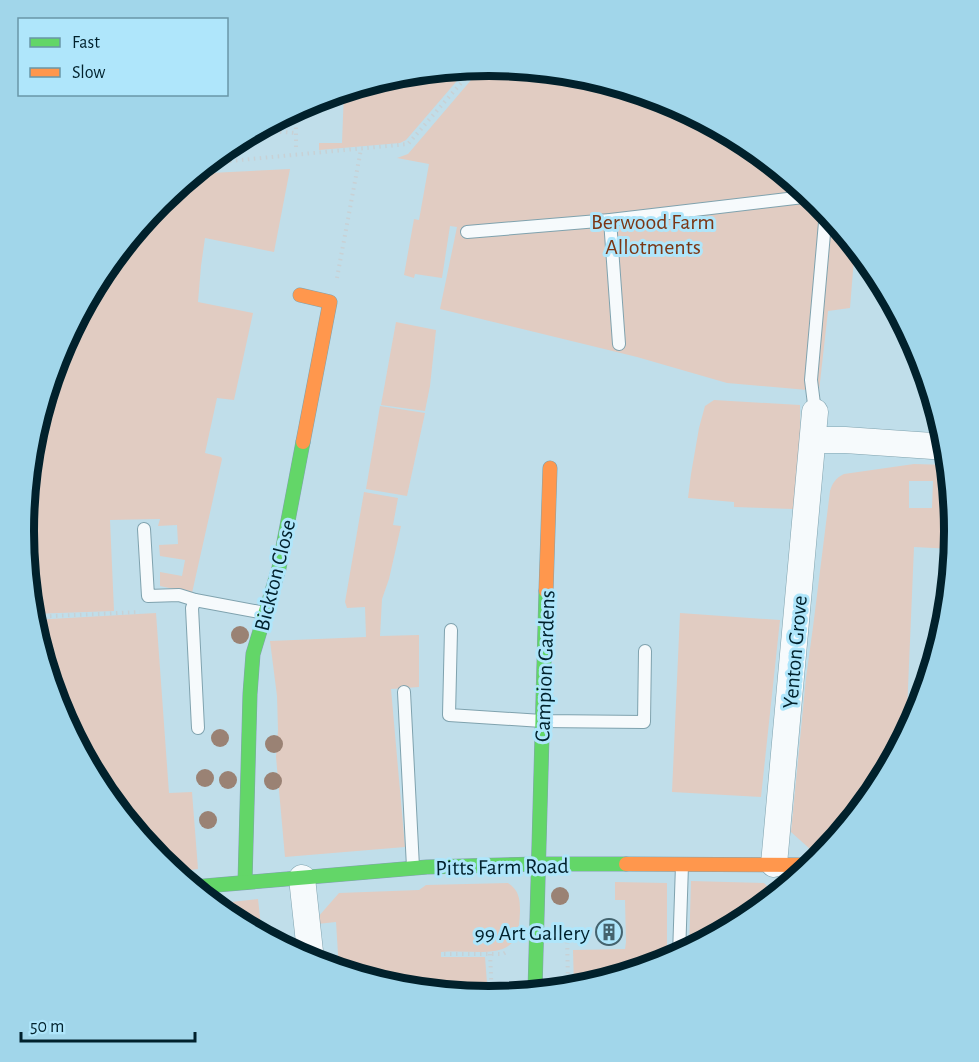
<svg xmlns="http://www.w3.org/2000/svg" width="979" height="1062" viewBox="0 0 979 1062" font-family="'Alegreya Sans',sans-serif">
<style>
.green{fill:#e1ccc2;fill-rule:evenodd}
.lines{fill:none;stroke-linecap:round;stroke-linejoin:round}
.lane-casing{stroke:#7fa2ae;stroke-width:14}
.street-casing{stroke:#7fa2ae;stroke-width:27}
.fast-casing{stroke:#7fa2ae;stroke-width:15}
.slow-casing{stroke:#7fa2ae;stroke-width:15}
.path{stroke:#c8d1d5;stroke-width:4;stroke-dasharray:1.5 4.5;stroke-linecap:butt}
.lane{stroke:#f6fafc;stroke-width:12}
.street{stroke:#f6fafc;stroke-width:26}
.fast{stroke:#63d668;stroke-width:14}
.slow{stroke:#ff974d;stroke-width:14}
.tree{fill:#9a8274}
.labels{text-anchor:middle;stroke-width:6;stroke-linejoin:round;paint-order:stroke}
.park-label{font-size:22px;fill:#7b3614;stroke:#afe6fb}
.street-label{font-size:22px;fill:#01212c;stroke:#afe6fb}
.poi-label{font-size:22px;fill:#01212c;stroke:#afe6fb;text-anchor:end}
.rim{fill:none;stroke:#01212c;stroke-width:8}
</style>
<rect width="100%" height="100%" fill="#c0deea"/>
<g class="green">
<polygon points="483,66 490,66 581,75 668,101 748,144 819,202 855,246 850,308 828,311 819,391 727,383 637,357 440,309 457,227 450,226 442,278 415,274 414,278 404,275 414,219 419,220 429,164 397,158 408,154"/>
<polygon points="468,68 406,140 400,143 319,150 319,143 342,143 344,91 399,74"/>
<polygon points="210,161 210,173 290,169 274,252 205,238 201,266 198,302 253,313 234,400 217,398 205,453 221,457 222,459 192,593 160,586 160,572 182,576 185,560 160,556 159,545 178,544 177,525 158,526 160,519 110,520 114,611 32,614 24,531 33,440 60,353 103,272 161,202"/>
<polygon points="396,322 436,330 430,386 425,411 381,405"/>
<path d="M714 400 800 405C801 440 799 475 793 509L734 507V502L688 498 691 474 699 428 705 406Z"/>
<polygon points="380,406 425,413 407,496 366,489"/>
<path d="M914 464 948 465 955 531 953 549 914 547 906 735 876 790 828 849H810L791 832 806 678 813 627 830 491C833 482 836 478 844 474ZM909 481H933L932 508H909Z"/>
<polygon points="364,492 398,498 393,525 401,526 389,579 382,599 380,636 419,635 419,687 391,689 405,847 285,857 276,757 278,730 277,696 270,641 366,637 365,607 347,608 345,602"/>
<polygon points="156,613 169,793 192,792 198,869 175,872 160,860 102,789 59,709 33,620"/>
<polygon points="680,613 780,620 761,797 672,792"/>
<polygon points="691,881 764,883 776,895 748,918 689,950"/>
<polygon points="615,882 667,883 667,950 670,960 580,988 574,988 573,950 625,949 626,942 625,900 615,900"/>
<path d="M508 883C519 890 520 899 520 911 519 940 514 951 483 952 469 952 455 951 441 952V957H485L488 996 398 987 339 970 336 922 317 924 318 917 339 893 419 890 426 885Z"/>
<polygon points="258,899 262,935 231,918 213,904"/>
</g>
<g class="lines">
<defs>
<g id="lane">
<polyline points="610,220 619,344"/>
<polyline points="467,232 610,220 812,196"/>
<polyline points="815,412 811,380 826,211"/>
<polyline points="144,529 148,596 179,595 195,600 265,613"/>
<polyline points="195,600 192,608 198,728"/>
<polyline points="451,630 449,715 542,721 644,722 645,651"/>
<polyline points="404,692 413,867"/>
<polyline points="679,955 682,865"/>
</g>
<g id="street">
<polyline points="814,440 845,440 947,447"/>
<polyline points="774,864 815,412"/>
<polyline points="302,878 311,961"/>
</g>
<g id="fast">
<polyline points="245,882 250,694 253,654 279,568 303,442"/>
<polyline points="193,887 427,867 538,864 626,864"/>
<polyline points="535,990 546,591"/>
</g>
<g id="slow">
<polyline points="300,295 330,302 303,442"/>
<polyline points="546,591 550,468"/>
<polyline points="626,864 813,865"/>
</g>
</defs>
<use href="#lane" class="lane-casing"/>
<use href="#street" class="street-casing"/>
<use href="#fast" class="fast-casing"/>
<use href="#slow" class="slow-casing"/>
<g class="path">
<polyline points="256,130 296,133"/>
<polyline points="232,143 230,161 408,144 475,67"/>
<polyline points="296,147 296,109"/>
<polyline points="337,278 361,149"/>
<polyline points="32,617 140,612"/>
<polyline points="567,930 568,989"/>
<polyline points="444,954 503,954 508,951"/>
<polyline points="490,954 492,996"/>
</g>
<use href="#lane" class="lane"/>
<use href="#street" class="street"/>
<use href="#fast" class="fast"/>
<use href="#slow" class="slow"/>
</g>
<g class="tree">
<circle cx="240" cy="635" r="9"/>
<circle cx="220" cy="738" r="9"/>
<circle cx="274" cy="744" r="9"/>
<circle cx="205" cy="778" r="9"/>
<circle cx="228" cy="780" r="9"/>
<circle cx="273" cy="781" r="9"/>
<circle cx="208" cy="820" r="9"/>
<circle cx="560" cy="896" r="9"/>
</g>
<defs>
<symbol id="building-ring" viewBox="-11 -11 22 22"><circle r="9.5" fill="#afe6fb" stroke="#44636e" stroke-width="1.5"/><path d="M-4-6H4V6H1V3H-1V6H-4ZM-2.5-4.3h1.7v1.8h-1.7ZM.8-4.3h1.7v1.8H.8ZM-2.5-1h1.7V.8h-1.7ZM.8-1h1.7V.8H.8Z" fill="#44636e"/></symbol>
</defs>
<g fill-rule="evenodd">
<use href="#building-ring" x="594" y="917" width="30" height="30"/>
</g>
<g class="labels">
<g class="park-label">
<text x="653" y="229">Berwood Farm<tspan x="653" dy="25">Allotments</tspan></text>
</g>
<g class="street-label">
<text transform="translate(274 575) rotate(-76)" y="8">Bickton Close</text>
<text transform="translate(794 652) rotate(-85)" y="8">Yenton Grove</text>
<text transform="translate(544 666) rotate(-88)" y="8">Campion Gardens</text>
<text transform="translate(502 866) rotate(-1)" y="8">Pitts Farm Road</text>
</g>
<g class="poi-label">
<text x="590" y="940">99 Art Gallery</text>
</g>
</g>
<path d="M0 0H979V1062H0ZM34 531a455 455 0 1 1 910 0a455 455 0 1 1-910 0Z" fill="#a1d6ea" fill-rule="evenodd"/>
<path class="rim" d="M34 531a455 455 0 1 1 910 0a455 455 0 1 1-910 0Z"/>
<rect x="18" y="18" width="210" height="78" fill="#afe6fb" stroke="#6997a8" stroke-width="1.5"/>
<rect x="30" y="38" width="30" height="9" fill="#63d668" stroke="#6997a8" stroke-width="1.5"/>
<text x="72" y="48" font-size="18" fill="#01212c">Fast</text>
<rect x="30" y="68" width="30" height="9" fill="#ff974d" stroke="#6997a8" stroke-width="1.5"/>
<text x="72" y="78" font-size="18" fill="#01212c">Slow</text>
<path d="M21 1032v9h174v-9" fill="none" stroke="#01212c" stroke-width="3"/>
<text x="30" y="1032" font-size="18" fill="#01212c" stroke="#afe6fb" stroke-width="4.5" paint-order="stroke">50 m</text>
</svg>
